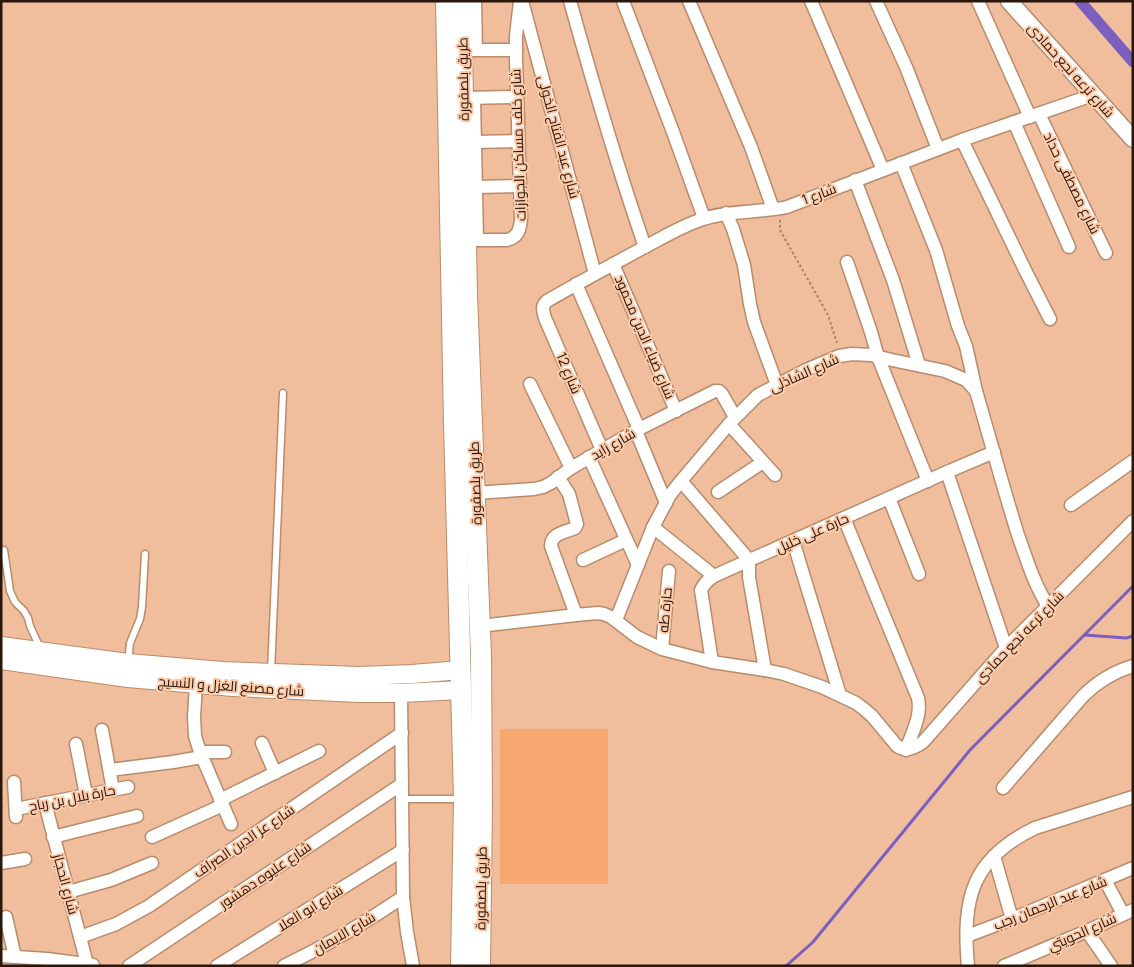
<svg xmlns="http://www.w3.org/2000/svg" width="1134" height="967" viewBox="0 0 1134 967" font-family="Manrope,Cairo,sans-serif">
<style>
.green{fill:#f6a870}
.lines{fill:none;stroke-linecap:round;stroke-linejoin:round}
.stream{stroke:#7b5ebd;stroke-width:3}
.canal{stroke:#7b5ebd;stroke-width:11}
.service-casing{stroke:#b98b6b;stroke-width:9}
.minor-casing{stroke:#b98b6b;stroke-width:15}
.tertiary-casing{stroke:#b98b6b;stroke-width:19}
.secondary-casing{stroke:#b98b6b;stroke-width:20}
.primary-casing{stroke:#b98b6b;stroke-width:22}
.path{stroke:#a78167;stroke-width:2;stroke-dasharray:2.5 2.5;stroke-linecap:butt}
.service{stroke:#fff;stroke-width:6}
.minor{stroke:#fff;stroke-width:12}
.tertiary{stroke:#fff;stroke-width:16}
.secondary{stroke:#fff;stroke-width:18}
.primary{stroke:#fff;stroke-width:20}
.labels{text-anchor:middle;stroke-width:4;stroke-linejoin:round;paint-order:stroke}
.street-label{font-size:14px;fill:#29170b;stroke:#fdcbaa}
</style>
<rect width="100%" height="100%" fill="#f0be9d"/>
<rect class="green" x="500" y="729" width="108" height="155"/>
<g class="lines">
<g class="stream">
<polyline points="1085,635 1126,638 1133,636"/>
<polyline points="786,966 813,942 970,750 1133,586"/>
</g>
<polyline class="canal" points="1080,1 1133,62"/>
<defs>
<g id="service">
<polyline points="4,550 10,591 15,602 24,611 28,618 30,626 41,650"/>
<polyline points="128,663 130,643 140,619 142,607 145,554"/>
<polyline points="271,672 283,393"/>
<polyline points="403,799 461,799"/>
</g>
<g id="minor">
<polyline points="475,1 476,50"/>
<polyline points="522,1 595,274"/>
<path d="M570 1C593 84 617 166 645 247"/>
<polyline points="623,1 673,132 704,218"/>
<polyline points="689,1 751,147 773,209"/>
<polyline points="811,1 883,170"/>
<polyline points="876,1 906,67 938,149"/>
<polyline points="978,1 1030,117"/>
<polyline points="463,50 516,50"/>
<polyline points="466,98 516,97"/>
<polyline points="474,98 477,240"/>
<polyline points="1039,114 1106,253"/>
<polyline points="1014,122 1069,247"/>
<polyline points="962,140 1026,272 1050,319"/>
<polyline points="475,142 518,141"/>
<polyline points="901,163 936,250 958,326 966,346 976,391"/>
<polyline points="855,180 893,280 919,365"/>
<polyline points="476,187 520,186"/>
<polyline points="726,213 733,229 744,265 750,304 754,322 777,385"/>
<path d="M466 240H507C518 237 520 230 521 219L516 59V36L520 1"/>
<polyline points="847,262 871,332 878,357 928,481"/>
<polyline points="613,264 676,411"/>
<polyline points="576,284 639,429"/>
<polyline points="530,384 571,468"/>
<polyline points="729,424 775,475"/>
<polyline points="636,431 666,503"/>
<path d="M602 450 545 318C543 311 541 306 547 301 578 283 610 266 641 249 662 238 681 226 703 219 730 210 759 213 787 207L962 140 1093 95"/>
<polyline points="589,457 638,565"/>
<polyline points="947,472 1006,648"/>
<path d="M558 477 569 494 577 524 575 528C566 532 551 533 551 546L576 615"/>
<polyline points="681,481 749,560 749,577 765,670"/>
<polyline points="718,492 763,462"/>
<polyline points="475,493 534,489 543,487 551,483 571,468 639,429 715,391 719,391 722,394 735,417"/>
<polyline points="889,498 919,574"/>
<polyline points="1071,505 1133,461"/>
<path d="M844 518 918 698C922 715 912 733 906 750"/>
<polyline points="653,527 714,576"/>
<polyline points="793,541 840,695"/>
<polyline points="583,560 626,540"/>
<path d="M616 620 653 527 670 495 681 481 729 424 758 395 806 370 839 356 852 354 871 355 892 360 945 371 966 380 976 391C990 439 1003 487 1018 535 1027 560 1034 584 1048 606"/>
<path d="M480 626 576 615 598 613 604 614 611 617 637 637 662 649 712 662 765 670 784 674 822 687 856 703 864 709 872 716 897 746C906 752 915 748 923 742L1006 648 1133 521"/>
<polyline points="662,649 669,571"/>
<path d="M712 662 701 590C704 583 708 580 714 576L947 472 994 452"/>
<polyline points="196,685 194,717 195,736 200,752 231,824"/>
<polyline points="401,693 403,897 407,932 413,966"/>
<polyline points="102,730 113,790"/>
<polyline points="262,743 275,773"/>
<polyline points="76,744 86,795"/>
<polyline points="200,752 225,752"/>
<polyline points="110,770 173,762 202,757"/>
<polyline points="14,782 16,817"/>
<path d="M1003 788 1083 696C1097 682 1113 672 1133 666"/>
<polyline points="220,800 319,751"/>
<polyline points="45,803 87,964"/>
<polyline points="16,809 128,787"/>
<polyline points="53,837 137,816"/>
<polyline points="152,837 223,805"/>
<polyline points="994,856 1012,919"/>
<polyline points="1,863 25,859"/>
<polyline points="1105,880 1123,914"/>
<polyline points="68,892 111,880 152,863"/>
<polyline points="6,917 15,957"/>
<polyline points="1087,931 1111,966"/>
<polyline points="967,936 1012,919 1133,868"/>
<polyline points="80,937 116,924 149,906 402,733"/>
<polyline points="1,956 47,959 93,965"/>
<polyline points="129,966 402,784"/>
<polyline points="217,966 403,850"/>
<path d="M284 966C325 946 365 923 403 897"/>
<path d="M968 966C962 899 971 859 1035 828L1133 797"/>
<polyline points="1004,966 1087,931 1133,910"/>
</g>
<polyline id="tertiary" points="1009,1 1133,139"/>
<g id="secondary">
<polyline points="1,646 128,663 223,671 359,676 412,674 461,670"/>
<polyline points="1,660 128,678 233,687 359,693 401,693 462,690"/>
</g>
<g id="primary">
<polyline points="446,1 454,424 464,799 461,966"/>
<polyline points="461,1 467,294 481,656 482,806 480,966"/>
</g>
</defs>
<use href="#service" class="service-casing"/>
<use href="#minor" class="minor-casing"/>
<use href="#tertiary" class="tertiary-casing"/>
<use href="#secondary" class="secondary-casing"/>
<use href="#primary" class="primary-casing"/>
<polyline class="path" points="780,220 780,230 828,315 837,343"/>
<use href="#service" class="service"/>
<use href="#minor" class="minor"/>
<use href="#tertiary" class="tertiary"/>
<use href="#secondary" class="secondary"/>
<use href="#primary" class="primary"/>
</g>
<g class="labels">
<g class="street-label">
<text transform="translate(1071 70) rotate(48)" y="5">شارع ترعه نجع حمادى</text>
<text transform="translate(463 79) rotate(-91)" y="5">طريق بلصفورة</text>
<text transform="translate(559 137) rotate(75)" y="5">شارع عبد الفتاح الخولى</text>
<text transform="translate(518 145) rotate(-92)" y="5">شارع خلف مساكن الجوازات</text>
<text transform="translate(1072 183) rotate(64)" y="5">شارع مصطفى حداد</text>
<text transform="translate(819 194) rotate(-21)" y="5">شارع 1</text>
<text transform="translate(645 337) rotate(67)" y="5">شارع ضياء الدين محمود</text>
<text transform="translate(569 373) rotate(67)" y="5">شارع 12</text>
<text transform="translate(804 373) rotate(-24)" y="5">شارع الشاذلى</text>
<text transform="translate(613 444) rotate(-30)" y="5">شارع زايد</text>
<text transform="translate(475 483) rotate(-92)" y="5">طريق بلصفورة</text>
<text transform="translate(812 533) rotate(-24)" y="5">حارة على خليل</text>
<text transform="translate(665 610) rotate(-85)" y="5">حارة طه</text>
<text transform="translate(1019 637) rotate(-46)" y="5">شارع ترعه نجع حمادى</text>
<text transform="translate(231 686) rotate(4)" y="5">شارع مصنع الغزل و النسيج</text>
<text transform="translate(72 798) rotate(-11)" y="5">حارة بلال بن رباح</text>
<text transform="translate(244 841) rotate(-34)" y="5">شارع عز الدين الصراف</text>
<text transform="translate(265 875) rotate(-34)" y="5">شارع عليوه دهشور</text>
<text transform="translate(66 884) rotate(75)" y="5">شارع الحجاز</text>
<text transform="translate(481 888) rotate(-89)" y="5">طريق بلصفورة</text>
<text transform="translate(1050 903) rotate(-22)" y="5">شارع عبد الرحمان رجب</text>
<text transform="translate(310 908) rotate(-32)" y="5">شارع ابو العلا</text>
<text transform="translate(1082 932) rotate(-24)" y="5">شارع الحويتي</text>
<text transform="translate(344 933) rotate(-30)" y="5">شارع الايمان</text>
</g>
</g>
<rect width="1134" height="967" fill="none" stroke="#29170b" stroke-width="5"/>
</svg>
